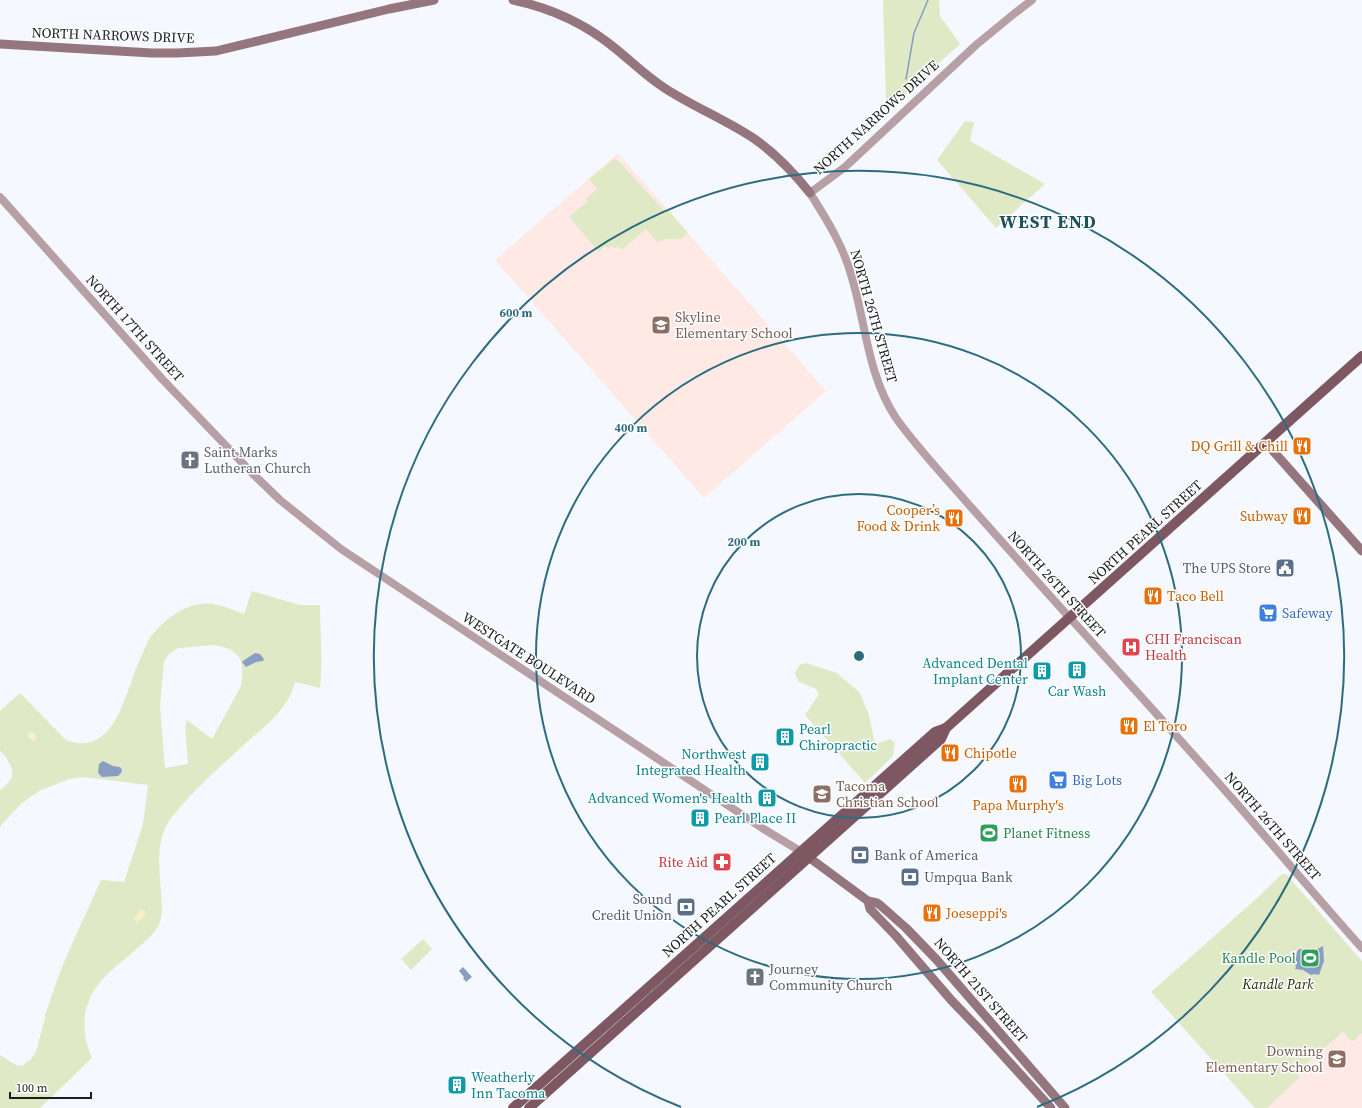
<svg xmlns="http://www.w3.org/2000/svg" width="1362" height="1108" viewBox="0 0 1362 1108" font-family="'Source Serif 4',serif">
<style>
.education{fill:#fee9e5}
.green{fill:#dfe9c5;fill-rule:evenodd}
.sand{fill:#f8efc9}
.water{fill:#8a9ec4}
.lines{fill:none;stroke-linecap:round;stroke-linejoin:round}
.stream{stroke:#8a9ec4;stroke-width:1.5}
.tertiary{stroke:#b6a0a6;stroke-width:8}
.secondary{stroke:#95767e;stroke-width:9}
.primary{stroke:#7d5863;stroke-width:10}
.ring{fill:none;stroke:#2c6c80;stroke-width:2}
.labels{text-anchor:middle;stroke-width:3;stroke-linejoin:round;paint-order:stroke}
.street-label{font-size:14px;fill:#1b1d1e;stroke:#fff}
.education-label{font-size:14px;fill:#785e54;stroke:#fff;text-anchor:start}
.food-label{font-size:14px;fill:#c56008;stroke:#fff;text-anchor:start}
.worship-label{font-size:14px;fill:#5b616d;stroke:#fff;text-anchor:start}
.service-label{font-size:14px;fill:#4e5e75;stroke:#fff;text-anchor:end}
.shop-label{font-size:14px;fill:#366cbe;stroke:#fff;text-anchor:start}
.health-label{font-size:14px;fill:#be3a42;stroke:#fff;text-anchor:start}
.culture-label{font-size:14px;fill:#0d838f;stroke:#fff;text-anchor:end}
.leisure-label{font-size:14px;fill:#27864d;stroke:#fff;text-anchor:start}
.park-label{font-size:14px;font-style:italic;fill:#262d0b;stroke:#fff}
.district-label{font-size:18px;font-weight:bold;letter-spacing:1px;fill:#1d5160;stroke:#fff}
.centre{fill:#2c6c80;stroke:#fff;stroke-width:2}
.ring-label{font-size:12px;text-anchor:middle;font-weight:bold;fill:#2c6c80;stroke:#fff;stroke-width:3;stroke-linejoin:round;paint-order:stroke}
</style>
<rect width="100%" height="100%" fill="#f5f8fe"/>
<g class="education">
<polygon points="618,153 826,391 704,498 495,260"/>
<polygon points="1343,1032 1352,1042 1362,1033 1362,1108 1267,1108 1298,1071"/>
</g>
<g class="green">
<polygon points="883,0 939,0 940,16 960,44 896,102 886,100"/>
<polygon points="965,121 974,122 970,141 1045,184 996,228 937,160"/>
<polygon points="614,159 619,161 664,211 668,210 688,233 681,239 665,239 658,243 646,229 622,250 619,246 615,249 612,246 609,248 605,246 599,252 569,217 588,201 586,199 597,189 589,179"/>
<path d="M252 591 300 605H320C320 633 323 661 320 688L295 682C293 688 291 696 287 701 277 717 261 730 247 742 221 766 194 789 172 817 155 839 159 866 161 892 162 903 163 915 159 925 153 936 141 945 132 953 120 963 103 976 95 989 81 1010 82 1036 92 1058L40 1108H0V1055L16 1065 22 1066 31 1059 36 1052 45 1018C44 1014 48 1009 49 1004 62 961 83 921 101 880L124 882 143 824 148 785 83 777 69 779 39 791 22 803 2 824 0 828V790C15 778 16 773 5 756 3 754 0 752 0 749 0 737 0 723 0 711L20 693 66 740C110 757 123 704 134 674 138 662 144 651 149 639 164 619 190 598 218 605 227 607 236 611 244 614ZM215 645 230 649 239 657 242 665V675L241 686 212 739 187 720 185 728 188 764 165 768 160 706 164 661 170 653 178 648Z"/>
<polygon points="806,663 837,673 860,693 869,715 874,740 878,743 890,739 895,742 893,756 865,783 805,715 819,694 816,689 798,681 795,673 799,665"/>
<polygon points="1282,874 1286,874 1362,961 1362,1033 1352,1042 1343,1032 1298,1071 1299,1078 1267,1108 1255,1108 1152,993 1152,991 1256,899"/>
<polygon points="423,939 432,949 411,970 401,959"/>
</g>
<g class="sand">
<polygon points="30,731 36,734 36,740 34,741 31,740 27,735"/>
<path d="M140 910H145C147 916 141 920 136 922L134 918Z"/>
</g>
<g class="water">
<polygon points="255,653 260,654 264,659 263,661 256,662 246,667 242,662 243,661"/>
<polygon points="103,761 113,766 120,767 122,770 121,773 118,776 102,777 98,773 99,764"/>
<polygon points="1323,946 1324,961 1319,975 1314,974 1311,975 1303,970 1295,969 1296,966 1295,965 1297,952 1299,949 1314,951"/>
<polygon points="463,967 472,977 466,982 463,978 464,977 459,971"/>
</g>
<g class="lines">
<polyline class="stream" points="906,79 914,33 928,0"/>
<g class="tertiary">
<path d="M1032 0 1015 13 976 45 845 167 810 193C827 220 844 247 852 278 866 325 868 376 896 418 918 449 945 477 970 506 1007 547 1043 589 1081 630 1133 688 1186 746 1237 804 1279 852 1320 901 1362 948"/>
<polyline points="0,197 163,380 253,474 280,500 341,549 762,828 800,851"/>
</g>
<g class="secondary">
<path d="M513 0C551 8 586 24 616 49 632 62 646 76 663 87 693 107 727 120 756 140 777 155 794 173 810 193"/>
<polyline points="0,44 152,53 177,53 216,51 389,9 434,0"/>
<polyline points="1266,443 1362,551"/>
<polyline points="803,853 868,901 877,903 880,905 906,928 936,959 1065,1108"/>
<polyline points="868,901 870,909 896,936 952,1001 980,1030 1051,1108"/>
</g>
<g class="primary">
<polyline points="513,1108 935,732 946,728"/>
<polyline points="529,1108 941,739 946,728 1362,356"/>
</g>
</g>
<g class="ring">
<circle cx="859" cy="656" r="162"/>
<circle cx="859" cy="656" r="323"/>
<path d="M681 1107A485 485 0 1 1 1037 1107"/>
</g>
<defs>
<symbol id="school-square" viewBox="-11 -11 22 22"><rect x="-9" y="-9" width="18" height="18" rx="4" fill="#8d6e63" stroke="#fff"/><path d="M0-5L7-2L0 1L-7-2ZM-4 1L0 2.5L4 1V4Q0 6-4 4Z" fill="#fff"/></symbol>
<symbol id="restaurant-square" viewBox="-11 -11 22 22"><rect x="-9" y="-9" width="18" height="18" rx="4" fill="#e8710a" stroke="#fff"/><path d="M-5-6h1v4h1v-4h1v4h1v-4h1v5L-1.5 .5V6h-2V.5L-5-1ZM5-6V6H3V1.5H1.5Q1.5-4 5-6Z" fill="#fff"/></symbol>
<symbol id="church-square" viewBox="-11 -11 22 22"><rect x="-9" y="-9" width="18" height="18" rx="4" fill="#6b7280" stroke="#fff"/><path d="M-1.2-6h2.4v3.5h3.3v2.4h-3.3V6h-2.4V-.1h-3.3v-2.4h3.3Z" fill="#fff"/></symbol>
<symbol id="civic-square" viewBox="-11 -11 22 22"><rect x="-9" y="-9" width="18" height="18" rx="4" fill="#5c6f8a" stroke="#fff"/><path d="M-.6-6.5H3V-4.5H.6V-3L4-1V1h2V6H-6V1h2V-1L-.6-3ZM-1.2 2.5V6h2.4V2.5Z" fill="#fff"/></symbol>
<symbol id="supermarket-square" viewBox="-11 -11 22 22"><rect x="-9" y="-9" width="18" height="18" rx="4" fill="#3f7fe0" stroke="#fff"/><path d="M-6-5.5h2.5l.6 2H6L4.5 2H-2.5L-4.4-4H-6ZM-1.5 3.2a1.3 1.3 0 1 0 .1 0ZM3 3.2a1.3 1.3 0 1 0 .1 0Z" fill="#fff"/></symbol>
<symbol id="hospital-square" viewBox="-11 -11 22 22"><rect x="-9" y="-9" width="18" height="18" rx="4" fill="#e0444e" stroke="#fff"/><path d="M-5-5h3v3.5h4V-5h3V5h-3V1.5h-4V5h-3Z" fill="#fff"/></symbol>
<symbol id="building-square" viewBox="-11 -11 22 22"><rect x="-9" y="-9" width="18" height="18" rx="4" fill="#0f9aa8" stroke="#fff"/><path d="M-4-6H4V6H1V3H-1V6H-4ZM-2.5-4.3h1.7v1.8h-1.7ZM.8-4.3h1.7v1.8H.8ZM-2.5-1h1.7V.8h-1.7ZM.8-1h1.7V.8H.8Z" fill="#fff"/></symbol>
<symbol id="stadium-square" viewBox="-11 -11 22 22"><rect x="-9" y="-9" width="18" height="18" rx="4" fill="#2e9e5b" stroke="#fff"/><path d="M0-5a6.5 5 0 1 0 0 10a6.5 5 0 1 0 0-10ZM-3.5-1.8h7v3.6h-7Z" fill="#fff"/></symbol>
<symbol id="bank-square" viewBox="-11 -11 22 22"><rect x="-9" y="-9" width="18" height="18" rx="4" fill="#5c6f8a" stroke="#fff"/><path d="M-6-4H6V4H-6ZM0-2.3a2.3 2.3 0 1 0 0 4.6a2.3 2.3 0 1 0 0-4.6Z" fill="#fff"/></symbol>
<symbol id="pharmacy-square" viewBox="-11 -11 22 22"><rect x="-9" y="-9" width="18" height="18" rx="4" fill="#e0444e" stroke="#fff"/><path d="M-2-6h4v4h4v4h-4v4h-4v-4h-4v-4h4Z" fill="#fff"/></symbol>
</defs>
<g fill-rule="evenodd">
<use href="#school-square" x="650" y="314" width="22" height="22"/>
<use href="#restaurant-square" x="1291" y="435" width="22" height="22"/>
<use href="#church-square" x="179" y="449" width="22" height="22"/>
<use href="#restaurant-square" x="1291" y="505" width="22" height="22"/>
<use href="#restaurant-square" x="943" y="507" width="22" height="22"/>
<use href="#civic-square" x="1274" y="557" width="22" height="22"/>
<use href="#restaurant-square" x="1142" y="585" width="22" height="22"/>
<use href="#supermarket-square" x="1257" y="602" width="22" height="22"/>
<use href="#hospital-square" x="1120" y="636" width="22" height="22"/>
<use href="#building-square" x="1066" y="659" width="22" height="22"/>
<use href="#building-square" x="1031" y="660" width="22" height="22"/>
<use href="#restaurant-square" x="1118" y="715" width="22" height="22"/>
<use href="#building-square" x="774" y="726" width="22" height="22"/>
<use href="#restaurant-square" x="939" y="742" width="22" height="22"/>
<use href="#building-square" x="749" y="751" width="22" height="22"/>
<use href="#supermarket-square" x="1047" y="769" width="22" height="22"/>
<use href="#restaurant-square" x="1007" y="773" width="22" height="22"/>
<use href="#school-square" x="811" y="783" width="22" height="22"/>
<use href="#building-square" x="756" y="787" width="22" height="22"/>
<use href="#building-square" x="689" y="807" width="22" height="22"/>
<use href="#stadium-square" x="978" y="822" width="22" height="22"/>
<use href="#bank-square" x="849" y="844" width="22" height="22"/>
<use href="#pharmacy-square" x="711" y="851" width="22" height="22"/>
<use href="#bank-square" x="899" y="866" width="22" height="22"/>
<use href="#bank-square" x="675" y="896" width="22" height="22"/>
<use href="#restaurant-square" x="921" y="902" width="22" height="22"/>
<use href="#stadium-square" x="1299" y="947" width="22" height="22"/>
<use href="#church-square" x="744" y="966" width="22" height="22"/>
<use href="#school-square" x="1326" y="1048" width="22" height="22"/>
<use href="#building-square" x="446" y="1074" width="22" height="22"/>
</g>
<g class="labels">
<g class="street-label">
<text transform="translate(113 35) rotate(2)" y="5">NORTH NARROWS DRIVE</text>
<text transform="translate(876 117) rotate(-42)" y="5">NORTH NARROWS DRIVE</text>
<text transform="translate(874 316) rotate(74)" y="5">NORTH 26TH STREET</text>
<text transform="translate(135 328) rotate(48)" y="5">NORTH 17TH STREET</text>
<text transform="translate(1145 532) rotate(-42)" y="5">NORTH PEARL STREET</text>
<text transform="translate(1057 584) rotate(48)" y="5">NORTH 26TH STREET</text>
<text transform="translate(529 658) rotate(33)" y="5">WESTGATE BOULEVARD</text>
<text transform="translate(1273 826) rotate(49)" y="5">NORTH 26TH STREET</text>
<text transform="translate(719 905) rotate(-42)" y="5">NORTH PEARL STREET</text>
<text transform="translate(981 990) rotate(49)" y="5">NORTH 21ST STREET</text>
</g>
<g class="education-label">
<text x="675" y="322">Skyline<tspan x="675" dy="16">Elementary School</tspan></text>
<text x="836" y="791">Tacoma<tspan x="836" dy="16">Christian School</tspan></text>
<text x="1323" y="1056" text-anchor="end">Downing<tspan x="1323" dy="16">Elementary School</tspan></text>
</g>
<g class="food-label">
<text x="1288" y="451" text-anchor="end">DQ Grill &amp; Chill</text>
<text x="940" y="515" text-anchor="end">Cooper’s<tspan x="940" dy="16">Food &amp; Drink</tspan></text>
<text x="1288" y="521" text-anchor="end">Subway</text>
<text x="1167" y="601">Taco Bell</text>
<text x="1143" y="731">El Toro</text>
<text x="964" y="758">Chipotle</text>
<text x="1018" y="810" text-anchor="middle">Papa Murphy's</text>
<text x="946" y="918">Joeseppi's</text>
</g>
<g class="worship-label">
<text x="204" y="457">Saint Marks<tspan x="204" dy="16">Lutheran Church</tspan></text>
<text x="769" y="974">Journey<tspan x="769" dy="16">Community Church</tspan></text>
</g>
<g class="service-label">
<text x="1271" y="573">The UPS Store</text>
<text x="874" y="860" text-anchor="start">Bank of America</text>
<text x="924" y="882" text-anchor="start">Umpqua Bank</text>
<text x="672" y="904">Sound<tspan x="672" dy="16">Credit Union</tspan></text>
</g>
<g class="shop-label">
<text x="1282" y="618">Safeway</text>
<text x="1072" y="785">Big Lots</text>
</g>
<g class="health-label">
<text x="1145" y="644">CHI Franciscan<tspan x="1145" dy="16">Health</tspan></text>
<text x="708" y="867" text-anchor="end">Rite Aid</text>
</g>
<g class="culture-label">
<text x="1028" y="668">Advanced Dental<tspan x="1028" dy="16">Implant Center</tspan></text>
<text x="1077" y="696" text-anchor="middle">Car Wash</text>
<text x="799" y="734" text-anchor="start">Pearl<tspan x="799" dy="16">Chiropractic</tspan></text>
<text x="746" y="759">Northwest<tspan x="746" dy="16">Integrated Health</tspan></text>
<text x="753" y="803">Advanced Women's Health</text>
<text x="714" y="823" text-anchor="start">Pearl Place II</text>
<text x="471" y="1082" text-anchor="start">Weatherly<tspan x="471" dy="16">Inn Tacoma</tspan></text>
</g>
<g class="leisure-label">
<text x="1003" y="838">Planet Fitness</text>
<text x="1296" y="963" text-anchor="end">Kandle Pool</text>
</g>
<g class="park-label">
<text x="1278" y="989">Kandle Park</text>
</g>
<g class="district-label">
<text x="1048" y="228">WEST END</text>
</g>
</g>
<circle cx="859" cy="656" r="6" class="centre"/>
<g class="ring-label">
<text x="516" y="317">600 m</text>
<text x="631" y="432">400 m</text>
<text x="744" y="546">200 m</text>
</g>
<path d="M10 1092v6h81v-6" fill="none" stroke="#1b1d1e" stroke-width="2"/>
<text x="16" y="1092" font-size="12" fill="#1b1d1e" stroke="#ffffff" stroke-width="3" paint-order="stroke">100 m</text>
</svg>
